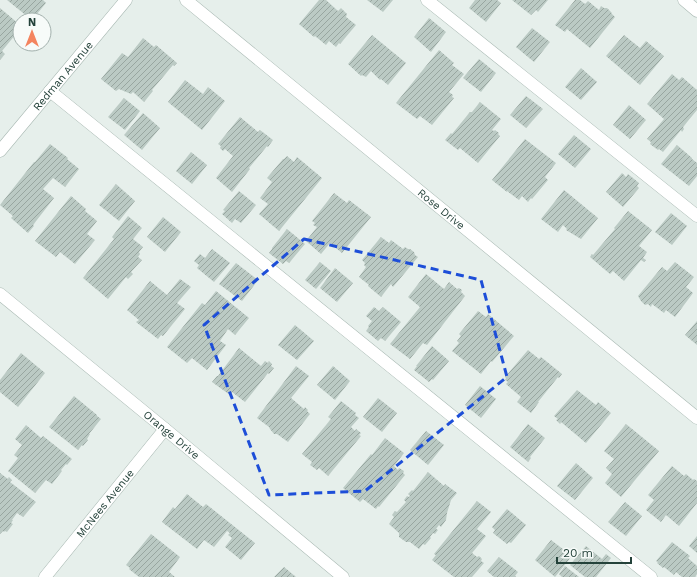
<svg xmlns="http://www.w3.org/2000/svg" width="697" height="577" viewBox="0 0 697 577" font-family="'Work Sans',sans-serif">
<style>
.building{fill:url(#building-hatch)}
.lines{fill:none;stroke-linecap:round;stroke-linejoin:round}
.minor-casing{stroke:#a8b8b2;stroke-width:13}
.minor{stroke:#fff;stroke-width:12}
.marked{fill:none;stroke:#1d4ed8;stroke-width:3;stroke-dasharray:8 5;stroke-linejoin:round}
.labels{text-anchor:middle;stroke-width:3.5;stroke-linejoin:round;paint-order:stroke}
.street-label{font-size:11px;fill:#24423a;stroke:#f7fbf9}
</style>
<defs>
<pattern id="building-hatch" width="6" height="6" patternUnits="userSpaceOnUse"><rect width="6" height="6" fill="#bbcac4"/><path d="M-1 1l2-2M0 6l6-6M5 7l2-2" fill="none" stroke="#98a6a0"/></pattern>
</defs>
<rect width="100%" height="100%" fill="#e6efeb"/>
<g class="building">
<polygon points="7,0 43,0 46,3 32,20 30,20 27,18 28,17"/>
<polygon points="319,0 326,0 338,11 341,8 347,14 346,17 356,25 340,44 339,43 336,47 329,41 326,45 315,36 314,37 299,24"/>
<polygon points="367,0 393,0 383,12"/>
<polygon points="475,0 497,0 501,3 486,22 469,8"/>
<polygon points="512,0 548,0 538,12 536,10 531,15"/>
<polygon points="575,0 580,0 585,4 588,1 599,10 601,6 604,8 607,8 611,12 612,14 615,17 590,48 567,29 565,32 555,25"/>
<polygon points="0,8 20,25 20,29 2,51 5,54 0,60"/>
<polygon points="429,18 446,32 431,52 414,37"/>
<polygon points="532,28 550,42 534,62 516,47"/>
<polygon points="372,35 406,63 388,85 381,79 380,80 371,71 366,77 362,75 361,76 348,64"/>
<polygon points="624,35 640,48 646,41 664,56 640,85 606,56"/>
<polygon points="143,38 154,47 156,45 177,63 174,66 173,65 152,90 153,91 144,102 133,92 131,94 119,89 116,91 101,79 122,53 128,57"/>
<polygon points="439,50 454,63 452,65 464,74 449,92 453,95 452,97 454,98 432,125 420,116 417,119 396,103"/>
<polygon points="479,59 496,73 481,92 463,78"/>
<polygon points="581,68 597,82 581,100 565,87"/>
<polygon points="672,74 679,80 682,77 697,90 697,110 683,127 684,129 682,132 681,130 663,152 659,149 658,150 650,144 651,142 647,139 664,119 647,104"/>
<polygon points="185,80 203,94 208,87 225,101 202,130 168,102"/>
<polygon points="526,96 543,109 526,128 510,115"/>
<polygon points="124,98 140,111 125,130 108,117"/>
<polygon points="480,102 501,119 492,130 494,131 495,130 499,133 498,134 500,136 478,163 460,148 458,150 445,140 451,133 452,134 470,112 472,112"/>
<polygon points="629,105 646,120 630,139 613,125"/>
<polygon points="143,113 160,128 142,150 124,135"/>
<polygon points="240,117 258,132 260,130 273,140 268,147 267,146 249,168 250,169 232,192 216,178 233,156 225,149 223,151 220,148 221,146 218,144"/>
<polygon points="574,135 591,149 575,168 558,154"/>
<polygon points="525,139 556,163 545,177 548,180 532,199 531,198 528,202 522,196 519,200 507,191 507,192 492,180"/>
<polygon points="50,144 68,158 67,159 79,169 65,187 53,178 43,189 54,198 33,225 34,226 28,233 11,218 13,216 0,205 34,162 35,162"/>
<polygon points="677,145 692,158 692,159 697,163 697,176 689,186 661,164"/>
<polygon points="191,152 207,165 192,184 176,171"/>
<polygon points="287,156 294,162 297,157 322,178 279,231 259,214 268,204 260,198 272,182 267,178 283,159 284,159"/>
<polygon points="622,173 626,177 628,174 639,183 637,186 639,188 623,207 606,192"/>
<polygon points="116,184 135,201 119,221 99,205"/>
<polygon points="564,190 598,218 581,239 566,230 567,229 563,225 558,232 541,219"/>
<polygon points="239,191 256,205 241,223 235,219 232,223 222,214 225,211 223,210"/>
<polygon points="334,193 347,203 349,200 371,217 342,253 330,243 321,254 306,241 317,227 313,225 315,223 312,221"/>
<polygon points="71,196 86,209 85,211 97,221 87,234 95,240 75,264 60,252 56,257 35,241"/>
<polygon points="628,211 652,230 639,246 647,252 643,258 646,260 644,262 641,260 624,281 613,271 610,274 590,257 592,254 593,255 615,229 614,228"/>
<polygon points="671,213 687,226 672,245 655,232"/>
<polygon points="128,216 142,228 133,239 143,247 139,252 140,254 138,257 142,260 131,272 133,274 128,279 126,277 108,299 83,278 114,239 112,237"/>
<polygon points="163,217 181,232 165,252 147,237"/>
<polygon points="287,229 305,244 289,263 286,261 283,264 269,253 272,249 272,248"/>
<polygon points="381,237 389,243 391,240 403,249 405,247 408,249 410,249 414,252 415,255 418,257 393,287 391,284 381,297 368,286 369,285 359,277 366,267 364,265 365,263 362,260"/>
<polygon points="212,249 230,263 214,282 197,268 199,265 194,261 200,254 205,258"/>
<polygon points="320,262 331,271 316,289 305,280"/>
<polygon points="675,262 694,277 686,287 693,293 675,317 666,310 664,313 652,304 651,307 648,304 645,305 641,301 638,296 662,267 667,271"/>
<polygon points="236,263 258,280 242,301 219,284"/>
<polygon points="335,268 353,283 337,302 320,288"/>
<polygon points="426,274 444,289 449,282 457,289 459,288 462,290 461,292 465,296 427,345 423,343 410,359 390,344 420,307 408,297"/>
<polygon points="180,279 191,287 177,303 185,309 163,336 161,335 158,339 136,322 139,320 127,310 150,281 167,295"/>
<polygon points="216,291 249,318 235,335 228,329 220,341 226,345 207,370 192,358 187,363 167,347 202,303 205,305"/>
<polygon points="374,307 379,311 383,307 401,322 385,341 381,338 378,341 366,331 369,327 368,326 372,321 366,316"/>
<polygon points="478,311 486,317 488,314 514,336 492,362 491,361 481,374 452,351 459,343 457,341 461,336 459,334"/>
<polygon points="697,321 697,345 685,335"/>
<polygon points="295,325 314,341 297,360 278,345"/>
<polygon points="432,346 449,361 433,380 432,379 429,382 414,370 417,366 416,366"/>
<polygon points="239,348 261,366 265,361 268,363 269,361 272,364 271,366 274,368 269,374 268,373 245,402 232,392 230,395 212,382 217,376 218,376"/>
<polygon points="528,350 539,359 541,357 562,374 559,378 558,377 538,402 539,402 531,413 517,402 521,397 506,384 508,382 505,380 506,378 505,377"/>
<polygon points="21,353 45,373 18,407 0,392 0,380"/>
<polygon points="296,366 309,376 291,398 304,409 305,407 308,410 307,411 310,414 288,442 277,434 274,434 270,429 269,427 257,418"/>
<polygon points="333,366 350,381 335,400 317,385"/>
<polygon points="480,386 496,399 481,418 465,405"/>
<polygon points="577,390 596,405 598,402 611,413 586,443 561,422 560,424 556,420 558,419 554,416"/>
<polygon points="74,396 97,415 97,416 101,419 89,434 90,434 87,439 88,440 83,446 82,445 78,450 49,427"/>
<polygon points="378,398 397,413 382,432 363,417"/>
<polygon points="341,401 356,413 355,415 359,418 351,427 355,431 356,429 361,433 359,435 361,436 328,476 319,468 317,470 310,465 312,462 302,454 331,419 328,417"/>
<polygon points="528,424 545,438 530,457 531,458 528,462 510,447"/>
<polygon points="626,424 659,451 621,497 605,483 612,474 606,468 614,459 604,451"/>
<polygon points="26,425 41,438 43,436 72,459 67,465 66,464 61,470 62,471 52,484 46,480 35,493 8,471 18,458 14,455 22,445 15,439"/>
<polygon points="426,431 444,445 428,465 410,450"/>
<polygon points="385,438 404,453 394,466 398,470 399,468 404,471 403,473 405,475 379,507 378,506 376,509 363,499 360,502 343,488 371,454 372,455"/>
<polygon points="576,463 593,478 575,500 557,486"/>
<polygon points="672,466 684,476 686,474 693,480 694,479 697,481 697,503 679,526 666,515 661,522 646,510 654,500 648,495"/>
<polygon points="428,472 444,486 445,484 457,493 451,500 447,513 446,520 441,527 439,525 436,529 438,530 435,534 433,533 430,537 431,538 425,545 423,544 419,549 410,542 406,542 399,537 399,533 389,524 394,517 392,515 395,511 397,512 406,502 404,500 407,496 409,497 410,496 408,494 412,490 413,491"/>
<polygon points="0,473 8,479 9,477 12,480 10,482 36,502 23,517 17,513 12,520 13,520 11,523 13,524 7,532 5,531 4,532 3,531 0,534"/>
<polygon points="187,494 203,507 206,504 255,543 241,560 225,547 232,538 228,535 230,533 227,531 214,547 204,540 197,549 162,522 173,507 175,509"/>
<polygon points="477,501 491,512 477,529 486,536 472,553 477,557 479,556 482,559 481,561 484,563 472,577 454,577 432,560 436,555 434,554"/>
<polygon points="625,502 642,516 626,536 608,522"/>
<polygon points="507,509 526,525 511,543 509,542 507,544 493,533 495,530 492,527"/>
<polygon points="151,534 180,557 169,572 175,577 139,577 129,569 130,568 126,565"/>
<polygon points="697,536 697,553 689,546"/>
<polygon points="551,540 572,556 555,577 535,560"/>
<polygon points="672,542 690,556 688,558 697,566 697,574 695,577 682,577 676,572 674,575 664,567 663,568 657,563 658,562 656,561"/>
<polygon points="586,546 602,559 606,554 611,558 596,577 585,577 570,565"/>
<polygon points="499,557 518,572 515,576 516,577 494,577 487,571"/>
<polygon points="565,566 579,577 562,577 559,574"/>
<polygon points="284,567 296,577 274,577"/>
</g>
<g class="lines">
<defs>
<g id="minor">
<path id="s1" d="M186 0 697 418"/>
<polyline points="427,0 697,216"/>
<polyline points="684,0 697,11"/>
<polyline points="50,91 651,577"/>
<path id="s2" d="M0 151 126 0"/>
<path id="s3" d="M0 294 165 429 343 577"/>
<path id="s4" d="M45 577 165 429"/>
</g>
</defs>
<use href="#minor" class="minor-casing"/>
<use href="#minor" class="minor"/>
</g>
<path class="marked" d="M304 239 481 280 507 377 365 491 269 495 204 325Z"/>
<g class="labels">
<g class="street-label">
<text dy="4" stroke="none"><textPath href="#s2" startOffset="98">Redman Avenue</textPath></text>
<text dy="4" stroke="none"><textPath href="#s1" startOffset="330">Rose Drive</textPath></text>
<text dy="4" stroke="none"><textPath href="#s3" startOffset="222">Orange Drive</textPath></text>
<text dy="4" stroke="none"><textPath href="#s4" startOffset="95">McNees Avenue</textPath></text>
</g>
</g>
<g transform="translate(32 32)"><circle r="19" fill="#f7fbf9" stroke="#a3b1ad"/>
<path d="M0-3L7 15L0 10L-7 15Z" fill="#f4845f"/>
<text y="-6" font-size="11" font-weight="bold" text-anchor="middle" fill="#24423a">N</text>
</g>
<path d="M557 557v6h74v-6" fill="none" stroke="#24423a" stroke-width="2"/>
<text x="563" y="557" font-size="12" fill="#24423a" stroke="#f7fbf9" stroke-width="3" paint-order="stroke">20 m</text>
</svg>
